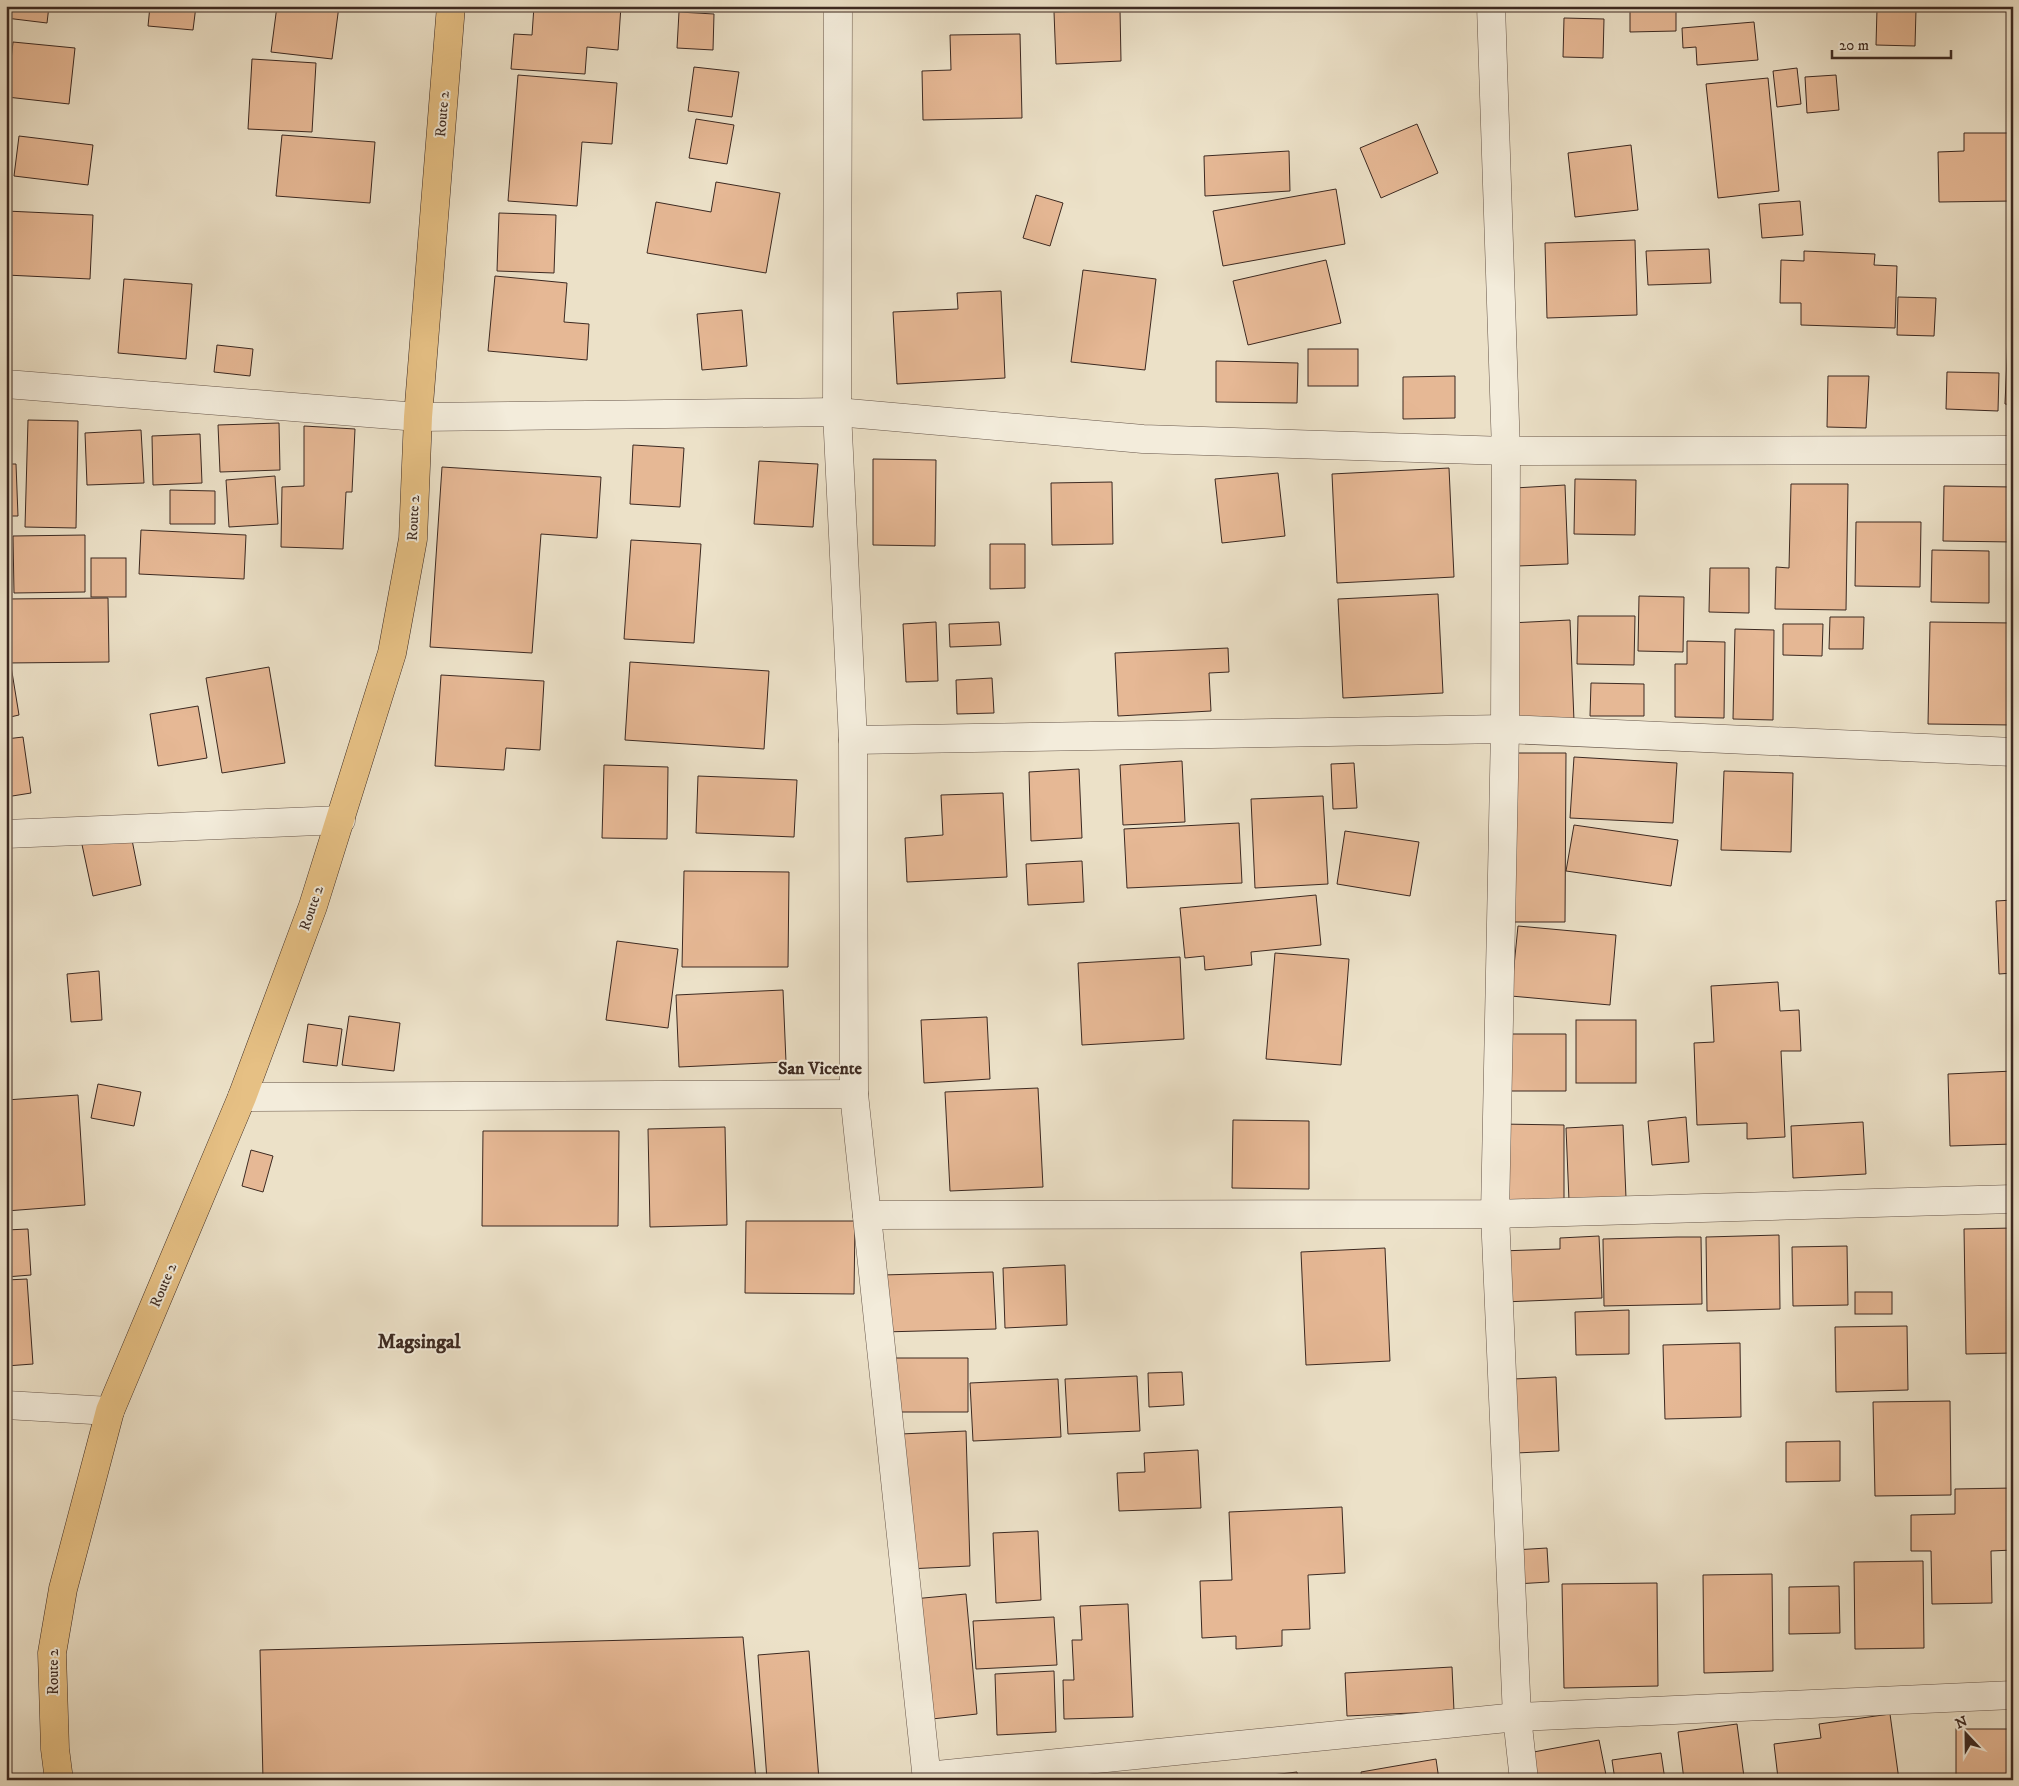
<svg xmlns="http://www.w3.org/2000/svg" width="2019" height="1786" viewBox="0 0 2019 1786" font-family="'IM FELL DW Pica',serif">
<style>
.building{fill:#e6b895;stroke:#3c2921}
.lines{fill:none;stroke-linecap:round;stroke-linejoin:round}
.minor-casing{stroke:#68574b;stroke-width:29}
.highway-casing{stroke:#3c2921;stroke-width:29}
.minor{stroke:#f3ecdb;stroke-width:28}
.highway{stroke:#e6c084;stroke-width:28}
.labels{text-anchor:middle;stroke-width:4;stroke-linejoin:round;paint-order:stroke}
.street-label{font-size:15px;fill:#3c2921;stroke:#f3ecdb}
.quarter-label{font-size:18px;font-weight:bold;fill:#3c2921;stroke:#f3ecdb}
.district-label{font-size:20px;font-weight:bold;fill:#3c2921;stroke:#f3ecdb}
</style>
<rect width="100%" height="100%" fill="#ece1c8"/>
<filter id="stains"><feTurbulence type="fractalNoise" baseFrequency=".004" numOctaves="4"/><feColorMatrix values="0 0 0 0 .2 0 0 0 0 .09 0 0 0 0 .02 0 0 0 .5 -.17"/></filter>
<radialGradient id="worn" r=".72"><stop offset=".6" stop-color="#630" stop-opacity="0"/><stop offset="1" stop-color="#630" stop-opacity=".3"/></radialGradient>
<g class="building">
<polygon points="6,6 49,6 47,23 6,18"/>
<polygon points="96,6 133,6 133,8"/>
<polygon points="150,6 196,6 193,30 148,26"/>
<polygon points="277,6 339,6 332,59 271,52"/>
<polygon points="534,6 621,6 618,50 587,47 585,74 511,69 514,34 532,35"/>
<polygon points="1630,6 1676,6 1676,31 1630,32"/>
<polygon points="1877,9 1916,10 1915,46 1876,45"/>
<polygon points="1120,10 1121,61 1056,64 1054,12"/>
<polygon points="679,12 714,14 713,50 677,48"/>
<polygon points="1564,18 1604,19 1603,58 1563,57"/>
<polygon points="1754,22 1758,60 1697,65 1696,47 1683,48 1682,28"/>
<polygon points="1020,34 1022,118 923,120 922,71 951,70 950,35"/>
<polygon points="13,42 75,48 69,104 7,97"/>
<polygon points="252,59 316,63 312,132 248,129"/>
<polygon points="694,67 739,72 732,117 688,111"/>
<polygon points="1797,68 1801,104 1777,107 1773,71"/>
<polygon points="518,75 617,83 612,144 582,142 577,206 508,201"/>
<polygon points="1836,75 1839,110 1807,113 1805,77"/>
<polygon points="1768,78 1779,191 1718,198 1706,84"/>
<polygon points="696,119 734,125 727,164 689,158"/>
<polygon points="1417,124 1438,173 1381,198 1360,148"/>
<polygon points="1964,133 2013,133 2013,201 1939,202 1938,152 1964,151"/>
<polygon points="282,135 375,142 370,203 276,196"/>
<polygon points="19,136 93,145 88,185 14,176"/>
<polygon points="1631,145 1638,210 1575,217 1568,153"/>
<polygon points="1289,151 1290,191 1205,196 1204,156"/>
<polygon points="716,182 780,193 766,273 647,253 656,202 711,212"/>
<polygon points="1336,189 1345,244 1223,266 1213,211"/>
<polygon points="1036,195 1063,203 1050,246 1023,238"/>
<polygon points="1800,201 1803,235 1762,238 1759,204"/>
<polygon points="6,211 93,215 90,279 6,275"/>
<polygon points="499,213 556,215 554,273 497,271"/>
<polygon points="1635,240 1637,315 1547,318 1545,243"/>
<polygon points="1709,249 1711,283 1648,285 1646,251"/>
<polygon points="1804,251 1875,254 1874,265 1897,266 1895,328 1801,325 1801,303 1780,303 1781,260 1804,261"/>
<polygon points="1326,260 1341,323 1248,345 1233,281"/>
<polygon points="1083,270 1156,279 1145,370 1071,362"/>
<polygon points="495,276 567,283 564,322 589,324 587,360 488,351"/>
<polygon points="124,279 192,284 186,359 118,353"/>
<polygon points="1001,291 1005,378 897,384 893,312 958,309 957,293"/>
<polygon points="1898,297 1936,298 1934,336 1897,335"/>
<polygon points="742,310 747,366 702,370 697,314"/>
<polygon points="2008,334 2013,335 2013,405 2005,404"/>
<polygon points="217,345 253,349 250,376 214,372"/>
<rect x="1308" y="349" width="50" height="37"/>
<polygon points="1216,361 1298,363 1297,403 1216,402"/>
<polygon points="1947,372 1999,373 1998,411 1946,409"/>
<polygon points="1455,376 1455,418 1403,419 1403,377"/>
<polygon points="1828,376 1869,376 1866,428 1827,427"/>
<polygon points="28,420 78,421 76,528 25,527"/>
<polygon points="279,423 280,470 220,472 218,425"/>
<polygon points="304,426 355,429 352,492 346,492 343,549 281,547 282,487 304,486"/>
<polygon points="141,430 144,483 87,485 85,433"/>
<polygon points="200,434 202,483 153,485 152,436"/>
<polygon points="633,445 684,448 680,507 630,504"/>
<polygon points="873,459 936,460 935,546 873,545"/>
<polygon points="759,461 818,464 813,527 754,524"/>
<polygon points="6,464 16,464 18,516 6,516"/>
<polygon points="442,467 601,477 597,538 541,534 532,653 430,647"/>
<polygon points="1449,468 1454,577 1337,583 1332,474"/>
<polygon points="1278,473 1285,536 1222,543 1215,479"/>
<polygon points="275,476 278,524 229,527 226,480"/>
<polygon points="1575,479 1636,480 1635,535 1574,534"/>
<polygon points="1112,482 1113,544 1052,545 1051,483"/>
<polygon points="1791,484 1848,484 1846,610 1775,609 1776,567 1789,568"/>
<polygon points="1565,485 1568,564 1518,566 1515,488"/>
<polygon points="1944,486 2013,487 2013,542 1943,541"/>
<polygon points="170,490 215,491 215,524 170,524"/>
<polygon points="1856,522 1921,522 1920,587 1855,586"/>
<polygon points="141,530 246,535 244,579 139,574"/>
<polygon points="85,535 85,592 14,593 13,536"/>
<polygon points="631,540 701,544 694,643 624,639"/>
<polygon points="990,544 1025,544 1025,588 990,589"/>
<polygon points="1932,550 1989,551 1989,603 1931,602"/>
<rect x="91" y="558" width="35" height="39"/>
<polygon points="1710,568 1749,568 1749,613 1709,612"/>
<polygon points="1438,594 1443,693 1343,698 1338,599"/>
<polygon points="1639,596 1684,597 1683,652 1638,651"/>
<polygon points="108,598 109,662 6,663 6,599"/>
<polygon points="1578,616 1635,616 1634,665 1577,664"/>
<polygon points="1830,617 1864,617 1863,649 1829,649"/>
<polygon points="1570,620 1574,721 1515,724 1510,623"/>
<polygon points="936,622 938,681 906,682 903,624"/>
<polygon points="999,622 1001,645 950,647 949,624"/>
<polygon points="1930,622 2013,623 2013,725 1928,724"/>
<polygon points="1783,624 1823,624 1822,656 1783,655"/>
<polygon points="1735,629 1774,630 1773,720 1733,719"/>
<polygon points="1687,641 1725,642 1724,718 1675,717 1675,664 1687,664"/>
<polygon points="1228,648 1229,672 1209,673 1211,711 1118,716 1115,653"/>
<polygon points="630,662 769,671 764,749 625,740"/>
<polygon points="11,666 19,715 6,718 6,667"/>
<polygon points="269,667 285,763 222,773 206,678"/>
<polygon points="441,675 544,681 540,750 506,748 504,770 435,766"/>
<polygon points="992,678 994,713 957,714 956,680"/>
<polygon points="1591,683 1644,684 1644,716 1590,716"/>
<polygon points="198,706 207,758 158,766 150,714"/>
<polygon points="23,737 31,793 6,797 6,739"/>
<polygon points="1511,753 1566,753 1565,922 1509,922"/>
<polygon points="1574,757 1677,763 1673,823 1570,818"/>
<polygon points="1182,761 1185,822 1123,825 1120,765"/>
<polygon points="1354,763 1357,808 1333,809 1331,764"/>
<polygon points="604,765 668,767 667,839 602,838"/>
<polygon points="1079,769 1082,838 1031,841 1029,772"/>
<polygon points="1724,771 1793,773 1791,852 1721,850"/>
<polygon points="698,776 797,780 794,837 696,833"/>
<polygon points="1003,793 1007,877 907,882 905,838 943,835 941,795"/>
<polygon points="1323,796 1328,884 1255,888 1251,799"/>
<polygon points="1239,823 1242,883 1127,888 1124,829"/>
<polygon points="1574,825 1678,840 1671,886 1566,871"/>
<polygon points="130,830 141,885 93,896 81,840"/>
<polygon points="1345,831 1419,842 1410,896 1337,884"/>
<polygon points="1082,861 1084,902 1028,905 1026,864"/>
<polygon points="684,871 789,872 788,967 682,967"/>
<polygon points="1316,895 1321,945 1251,952 1252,965 1205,970 1204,956 1185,958 1180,908"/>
<polygon points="2013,900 2013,973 1999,974 1996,901"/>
<polygon points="1518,926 1616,935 1610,1005 1511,996"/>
<polygon points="617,941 678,949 668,1028 606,1020"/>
<polygon points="1275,953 1349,959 1341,1065 1266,1059"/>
<polygon points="1180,957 1184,1039 1082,1045 1078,963"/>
<polygon points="99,971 102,1020 71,1022 67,974"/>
<polygon points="1778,982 1780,1011 1799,1010 1801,1051 1781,1051 1785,1137 1747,1139 1747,1123 1697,1125 1694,1043 1714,1042 1711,986"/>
<polygon points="783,990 786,1062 679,1067 676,995"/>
<polygon points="349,1016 400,1023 394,1071 342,1065"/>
<polygon points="987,1017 990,1079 924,1083 921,1020"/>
<rect x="1576" y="1020" width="60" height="63"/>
<polygon points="308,1024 342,1029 337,1066 303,1062"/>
<polygon points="1502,1034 1566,1034 1566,1091 1501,1091"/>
<polygon points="2013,1071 2013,1144 1950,1146 1948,1074"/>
<polygon points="98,1084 141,1092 134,1126 91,1118"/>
<polygon points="1038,1088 1043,1187 950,1191 945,1092"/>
<polygon points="78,1095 85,1205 6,1211 6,1100"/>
<polygon points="1686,1117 1689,1162 1652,1165 1648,1121"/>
<polygon points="1233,1120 1309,1121 1309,1189 1232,1188"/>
<polygon points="1863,1122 1866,1174 1793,1178 1791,1126"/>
<polygon points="1499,1124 1564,1125 1564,1200 1499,1200"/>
<polygon points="1623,1125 1626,1198 1569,1201 1566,1128"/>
<polygon points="725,1127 727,1225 650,1227 648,1129"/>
<polygon points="483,1131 619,1131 618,1226 482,1226"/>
<polygon points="251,1150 273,1156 263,1192 242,1186"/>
<polygon points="746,1221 855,1221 854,1294 745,1293"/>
<polygon points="2013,1228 2013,1353 1966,1354 1964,1229"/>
<polygon points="28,1229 31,1275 6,1277 6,1230"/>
<polygon points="1779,1235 1780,1309 1707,1311 1706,1237"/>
<polygon points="1599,1236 1602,1298 1503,1302 1500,1251 1560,1249 1560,1238"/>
<polygon points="1677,1237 1701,1237 1702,1304 1604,1306 1603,1239"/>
<polygon points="1847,1246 1848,1305 1793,1306 1792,1247"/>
<polygon points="1385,1248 1390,1361 1306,1365 1301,1252"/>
<polygon points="1065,1265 1067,1325 1005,1328 1003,1268"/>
<polygon points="993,1272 996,1329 883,1332 882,1275"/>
<polygon points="27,1279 33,1364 6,1366 6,1280"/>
<rect x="1855" y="1292" width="37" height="22"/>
<polygon points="1629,1310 1629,1354 1576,1355 1575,1312"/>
<polygon points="1907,1326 1908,1390 1836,1392 1835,1327"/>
<polygon points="1740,1343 1741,1417 1665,1419 1663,1345"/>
<polygon points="894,1358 968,1358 968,1412 893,1412"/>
<polygon points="1182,1372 1184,1405 1149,1407 1148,1373"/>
<polygon points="1137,1376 1140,1431 1068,1434 1065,1379"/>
<polygon points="1556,1377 1559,1451 1516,1453 1513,1379"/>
<polygon points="1058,1379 1061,1437 973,1441 970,1383"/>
<polygon points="1950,1401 1951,1495 1875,1496 1873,1402"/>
<polygon points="966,1431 970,1566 907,1569 901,1434"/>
<polygon points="1840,1441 1840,1481 1786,1482 1786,1442"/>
<polygon points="1198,1450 1201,1508 1119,1511 1117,1473 1145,1472 1144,1453"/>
<polygon points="2013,1488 2013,1550 1991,1551 1992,1603 1932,1604 1931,1551 1911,1551 1911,1515 1955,1514 1955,1489"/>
<polygon points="1342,1507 1345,1573 1308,1575 1310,1629 1282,1630 1282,1646 1236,1649 1236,1636 1202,1638 1200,1581 1232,1580 1229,1512"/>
<polygon points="1038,1531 1041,1600 996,1603 993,1533"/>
<polygon points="1547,1548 1549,1582 1516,1584 1514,1550"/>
<polygon points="1923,1561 1924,1648 1855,1649 1854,1562"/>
<polygon points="1772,1574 1773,1671 1704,1673 1703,1575"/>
<polygon points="1657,1583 1658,1686 1564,1688 1562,1584"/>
<polygon points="1839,1586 1840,1633 1789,1634 1789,1587"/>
<polygon points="966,1594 977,1714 923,1720 913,1599"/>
<polygon points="1128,1604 1133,1717 1064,1719 1063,1680 1074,1680 1072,1640 1082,1640 1080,1606"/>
<polygon points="1054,1617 1057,1665 976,1669 973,1621"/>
<polygon points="743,1637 756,1780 263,1780 260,1650"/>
<polygon points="809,1651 819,1780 767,1780 758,1655"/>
<polygon points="1452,1667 1454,1711 1347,1716 1345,1673"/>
<polygon points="1054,1671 1056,1732 997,1735 995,1674"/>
<polygon points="1890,1714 1899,1780 1793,1780 1792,1776 1778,1778 1774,1744 1821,1738 1819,1724"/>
<polygon points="1737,1724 1744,1777 1721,1780 1684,1780 1678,1732"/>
<rect x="1956" y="1729" width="57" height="51"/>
<polygon points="1599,1740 1607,1780 1533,1780 1528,1753"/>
<polygon points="1661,1753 1665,1780 1615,1780 1612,1760"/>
<polygon points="1436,1759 1439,1780 1362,1780 1361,1772"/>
<polygon points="1297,1772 1298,1780 1238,1780 1238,1779"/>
</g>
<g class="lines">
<defs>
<g id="minor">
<polyline points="838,6 837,412 853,740 854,1094 927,1780"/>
<polyline points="1491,6 1506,451 1505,729 1495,1214 1517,1717 1524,1780"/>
<polyline points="6,384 418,417 837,412 1143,439 1506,451 2013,450"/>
<polyline points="853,740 1505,729 2013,752"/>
<polyline points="6,834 341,820"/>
<polyline points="242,1097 854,1094"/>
<polyline points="867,1215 1495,1214 2013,1199"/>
<polyline points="6,1405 110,1411"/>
<polyline points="927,1776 1517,1717 2013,1695"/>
</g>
<polyline id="highway" points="59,1780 55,1749 52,1653 63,1589 110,1411 242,1097 313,906 392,653 413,539 418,417 451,6"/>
</defs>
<use href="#minor" class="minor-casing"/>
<use href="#highway" class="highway-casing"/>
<use href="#minor" class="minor"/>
<use href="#highway" class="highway"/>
</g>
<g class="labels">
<g class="street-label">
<text transform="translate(442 114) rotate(-85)" y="5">Route 2</text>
<text transform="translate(413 518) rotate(-87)" y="5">Route 2</text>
<text transform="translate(311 908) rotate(-71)" y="5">Route 2</text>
<text transform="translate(163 1285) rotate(-67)" y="5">Route 2</text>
<text transform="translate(53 1672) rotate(-90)" y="5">Route 2</text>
</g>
<g class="quarter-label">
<text x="820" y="1074">San Vicente</text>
</g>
<g class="district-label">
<text x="419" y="1348">Magsingal</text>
</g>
</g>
<rect width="2019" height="1786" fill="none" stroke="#ece1c8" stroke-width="25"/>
<rect x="8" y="8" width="2004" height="1771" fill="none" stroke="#3c2921" stroke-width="2.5"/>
<rect x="12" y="12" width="1994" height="1761" fill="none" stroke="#3c2921"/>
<g transform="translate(1966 1734) rotate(338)" stroke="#f3ecdb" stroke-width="4" paint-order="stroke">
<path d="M0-4L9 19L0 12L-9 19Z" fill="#3c2921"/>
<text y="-8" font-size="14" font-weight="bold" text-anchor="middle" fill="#3c2921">N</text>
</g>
<path d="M1832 50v8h119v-8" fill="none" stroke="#3c2921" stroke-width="2.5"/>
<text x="1839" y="50" font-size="15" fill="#3c2921" stroke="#f3ecdb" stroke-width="4" paint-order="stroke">20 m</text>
<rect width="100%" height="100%" filter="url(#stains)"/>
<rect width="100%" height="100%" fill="url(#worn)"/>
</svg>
